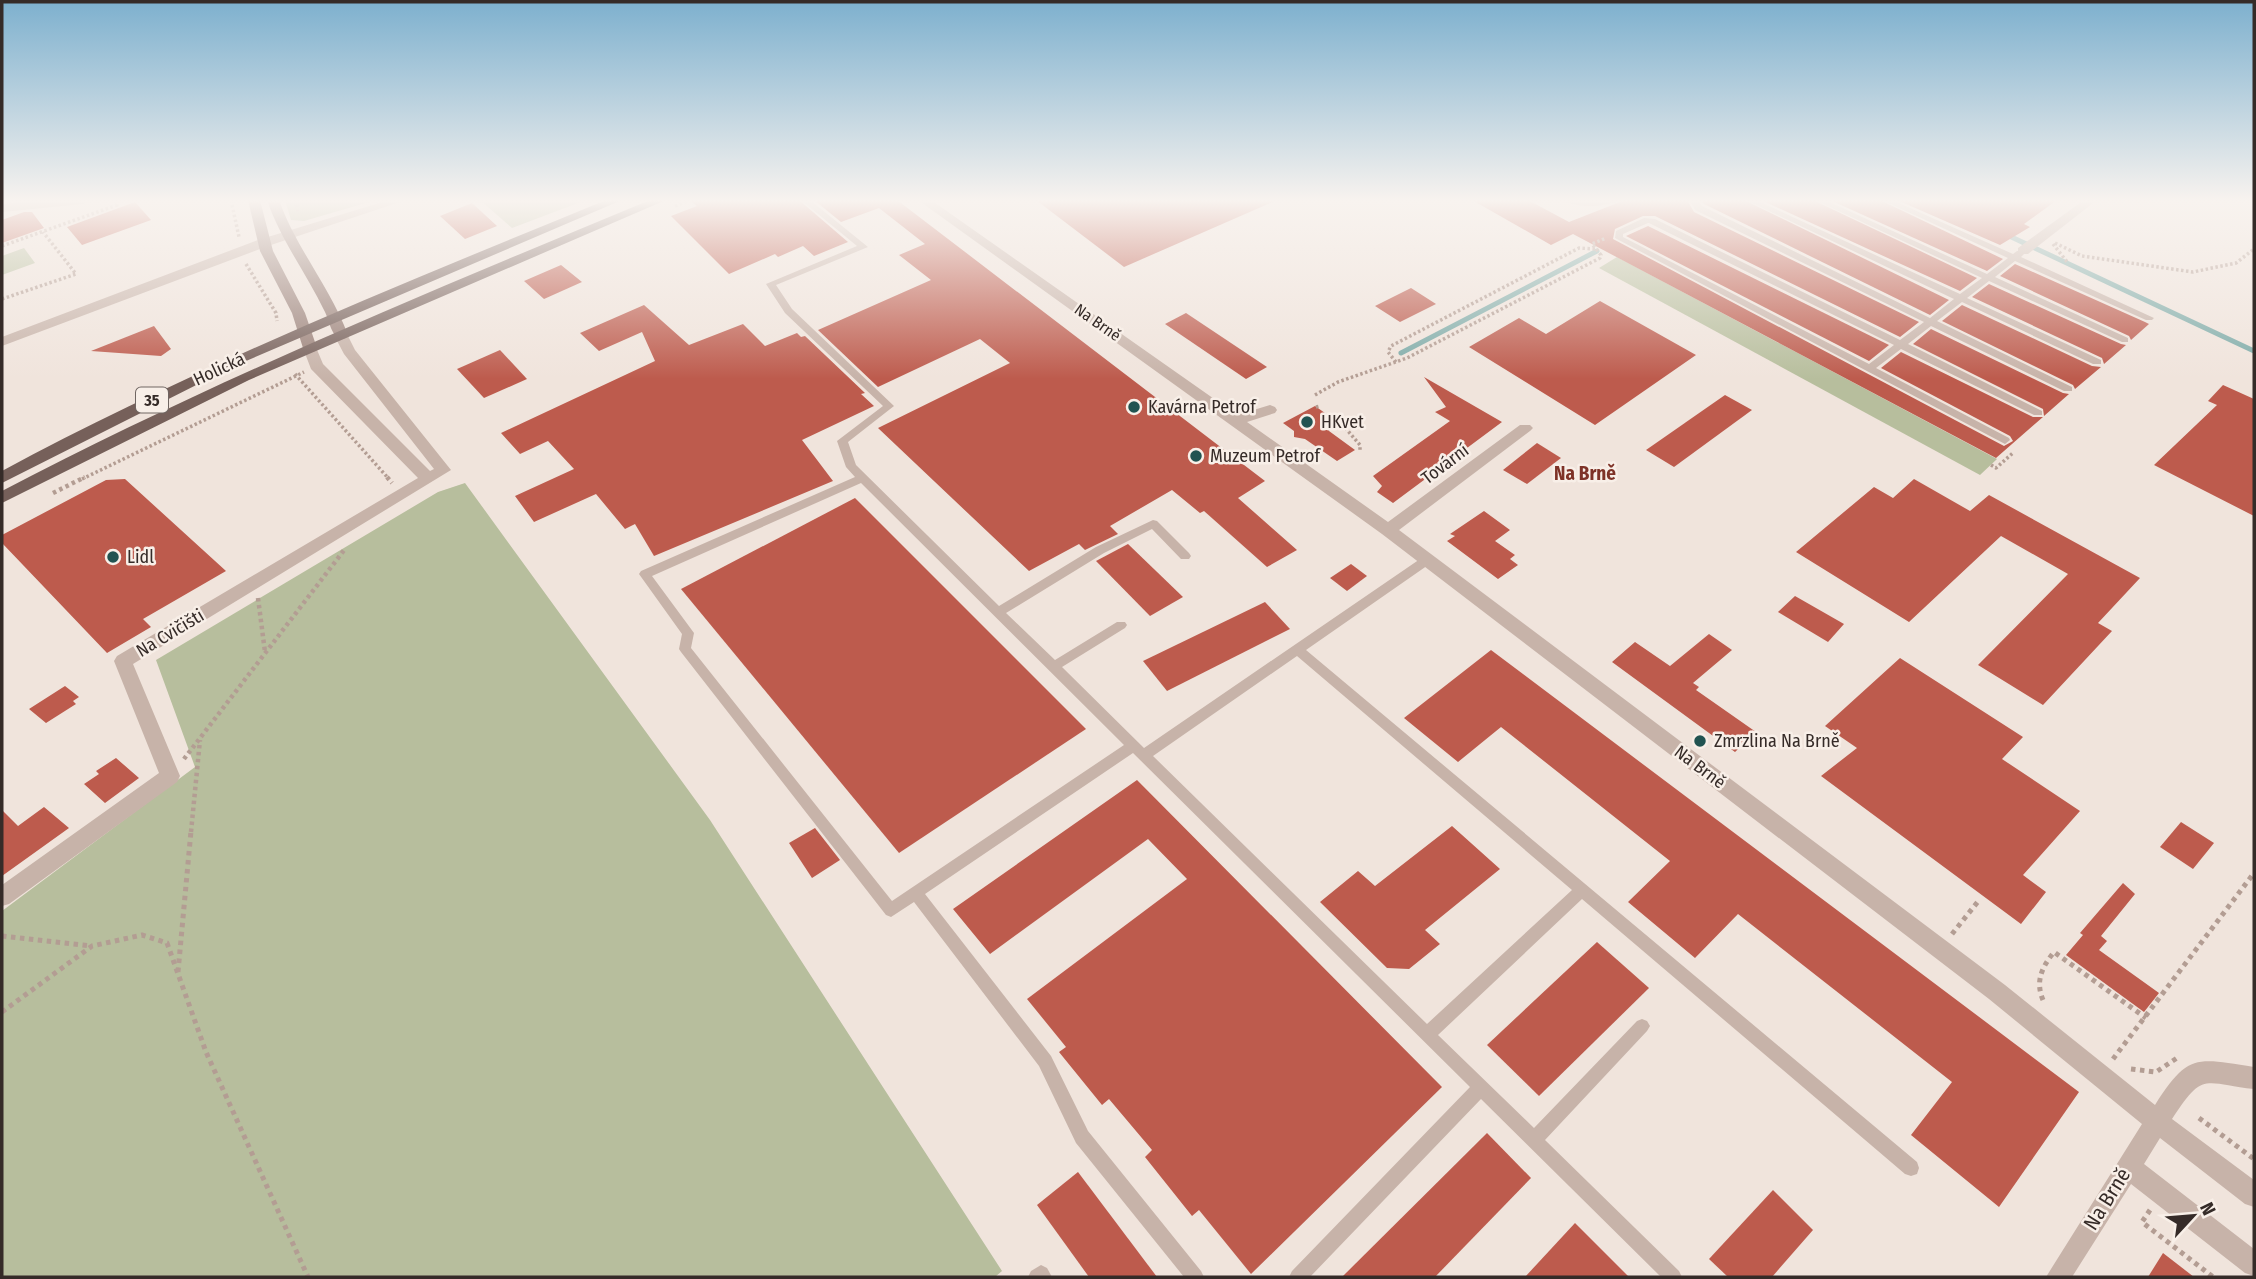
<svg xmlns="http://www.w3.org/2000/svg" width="2256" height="1279" viewBox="0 0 2256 1279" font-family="'Fira Sans Condensed',sans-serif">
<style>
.green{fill:#b7be9d}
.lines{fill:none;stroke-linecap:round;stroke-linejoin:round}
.stream{stroke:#7daba8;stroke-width:5}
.building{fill:#bd5b4d}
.path-far2{stroke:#b39d93;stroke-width:3.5;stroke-dasharray:2.5 2.5;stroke-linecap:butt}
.path-far1{stroke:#b39d93;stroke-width:4.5;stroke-dasharray:3.5 3.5;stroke-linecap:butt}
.path{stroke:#b39d93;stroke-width:5;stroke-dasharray:4.5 4.5;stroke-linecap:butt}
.lane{fill:#c7b3a9;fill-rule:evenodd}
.street{fill:#c7b3a9;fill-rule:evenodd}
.secondary{fill:#9b827a;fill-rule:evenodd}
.primary{fill:#76605a;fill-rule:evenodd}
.poi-dot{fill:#215351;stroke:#f8efe8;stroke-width:2.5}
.labels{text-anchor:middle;stroke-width:5;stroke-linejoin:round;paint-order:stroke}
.far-street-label{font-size:16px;fill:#352b28;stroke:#f8efe8}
.shield{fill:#f8efe8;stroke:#706662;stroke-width:2}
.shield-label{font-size:16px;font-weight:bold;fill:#352b28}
.street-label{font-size:18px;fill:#352b28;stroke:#f8efe8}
.poi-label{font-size:18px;fill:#352b28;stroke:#f8efe8;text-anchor:start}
.neighbourhood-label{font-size:19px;font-weight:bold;fill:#7e3227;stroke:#f8efe8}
.near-street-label{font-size:21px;fill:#352b28;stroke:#f8efe8}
</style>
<rect width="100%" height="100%" fill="#f0e4dc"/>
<g class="green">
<polygon points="285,200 376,200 304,221 291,220"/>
<polygon points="480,200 586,200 512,228"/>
<polygon points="24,248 35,263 2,275 2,256"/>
<polygon points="1617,257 1997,459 1980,475 1599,268"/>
<polygon points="465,483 710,820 1002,1271 995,1277 2,1277 2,911 195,767 156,660 438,492"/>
</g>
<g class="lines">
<g class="stream">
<polyline points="2005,234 2254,351"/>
<polyline points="1401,353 1597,251"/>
</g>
</g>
<g class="building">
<polygon points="689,200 799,200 848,242 814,256 803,246 778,257 775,254 729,274 671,216 697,206"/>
<polygon points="814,200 897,200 1265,481 1238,498 1297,550 1267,567 1204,511 1200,513 1172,490 1110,526 1118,534 1085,550 1079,544 1029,571 878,428 1010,363 980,339 878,387 818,330 931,280 899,255 925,244 879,208 841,222"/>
<polygon points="1036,200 1277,200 1124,267"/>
<polygon points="1472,200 1528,200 1569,222 1625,200 1687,200 1694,212 1919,322 1900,337 1655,216 1643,216 1615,229 1613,239 2004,446 2013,441 2010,436 1881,368 1901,352 2033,417 2043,417 1996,458 1573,234 1551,245"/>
<polygon points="1701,200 1744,200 1949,300 1930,315 1704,204"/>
<polygon points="1761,200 1813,200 1977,278 1960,291"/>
<polygon points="1830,200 1880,200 2003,259 1987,271"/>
<polygon points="1897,200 2057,200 2024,224 2030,227 2000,245"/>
<polygon points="135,202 151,220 82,245 67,227"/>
<polygon points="472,203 497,226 465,239 440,216"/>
<polygon points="24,212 32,212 44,228 2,243 2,220"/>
<polygon points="1648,226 1889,345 1869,361 1626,236"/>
<polygon points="2015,264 2145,322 2149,324 2131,340 2129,336 2000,276"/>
<polygon points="561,265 582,282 544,299 524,281"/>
<polygon points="1989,284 2121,344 2126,345 2104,364 2102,358 1972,297"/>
<polygon points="1411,288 1436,304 1400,322 1375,306"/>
<polygon points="1600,301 1696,355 1595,425 1469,347 1519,318 1546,334"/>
<polygon points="644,305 689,345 743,324 765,346 797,333 801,337 805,336 865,393 861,394 874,406 802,440 833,481 654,556 635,524 625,529 596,494 534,522 515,496 574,469 548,441 520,454 501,433 655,361 642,332 599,351 580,333"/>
<polygon points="1962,305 2092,366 2101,367 2075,389 2073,385 1942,321"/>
<polygon points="1186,313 1267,367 1246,379 1165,324"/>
<polygon points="154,326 171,349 161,356 91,351"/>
<polygon points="1931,329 2063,393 2069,394 2044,416 2043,409 1913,344"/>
<polygon points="500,350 527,379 484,398 457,369"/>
<polygon points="1424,377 1502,422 1393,503 1377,492 1382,486 1373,476 1450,421 1435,412 1446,407"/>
<polygon points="2223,385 2254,399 2254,516 2154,465 2217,405 2208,401"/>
<polygon points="1725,395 1752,410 1674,467 1646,450"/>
<polygon points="1315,406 1332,418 1329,431 1355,450 1337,461 1305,439 1294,437 1294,431 1283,423"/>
<polygon points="1537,443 1561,458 1527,484 1503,470"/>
<polygon points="125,479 226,571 143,619 151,627 107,653 2,543 2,535 106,480"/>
<polygon points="1914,479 1970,511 1989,495 2140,578 2098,623 2112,631 2043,705 1978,665 2068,574 2001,536 1909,622 1796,552 1874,487 1893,498"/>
<polygon points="855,498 1086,729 899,853 681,589"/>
<polygon points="1484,511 1510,530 1495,541 1515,555 1510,559 1518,565 1498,579 1447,541 1455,536 1450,534"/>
<polygon points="1128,544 1183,597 1150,616 1096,561"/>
<polygon points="1351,564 1367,576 1347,591 1330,578"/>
<polygon points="1795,596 1844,624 1828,642 1778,612"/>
<polygon points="1265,602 1290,629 1167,691 1143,661"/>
<polygon points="1709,634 1732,650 1693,683 1699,687 1696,690 1756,732 1735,752 1612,662 1635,642 1670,666"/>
<polygon points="1491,650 2079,1092 1999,1207 1911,1135 1952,1082 1738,914 1695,958 1628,902 1670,861 1501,727 1458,762 1404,718"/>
<polygon points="1900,658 2023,737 2002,759 2080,811 2023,875 2046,892 2021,924 1821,776 1857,748 1825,726"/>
<polygon points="65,686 79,697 73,701 76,704 46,723 29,709"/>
<polygon points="116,758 139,778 105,803 84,784 99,774 96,771"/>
<polygon points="1137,780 1442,1087 1251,1274 1199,1210 1192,1216 1145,1157 1152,1150 1109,1099 1102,1105 1059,1052 1066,1047 1027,999 1187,879 1148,839 990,954 953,909"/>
<polygon points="44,807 69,828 2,876 2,810 18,826"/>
<polygon points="2181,822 2214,843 2193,869 2160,847"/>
<polygon points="1452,826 1500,869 1425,930 1440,944 1409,969 1387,968 1320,902 1358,871 1375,886"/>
<polygon points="815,828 840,860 812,878 789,843"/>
<polygon points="2123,883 2135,894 2101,936 2107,941 2099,950 2159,993 2144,1012 2066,955 2083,935 2080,933"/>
<polygon points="1597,942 1649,988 1539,1096 1487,1045"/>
<polygon points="1487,1133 1531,1178 1435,1277 1342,1277"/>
<polygon points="1078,1172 1157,1277 1089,1277 1037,1205"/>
<polygon points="1773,1190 1813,1230 1772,1277 1728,1277 1709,1259"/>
<polygon points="1575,1223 1629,1277 1525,1277"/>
<polygon points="2163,1253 2194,1277 2148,1277"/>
</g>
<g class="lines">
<g class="path-far2">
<polyline points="231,200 239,237"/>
<polyline points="295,200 298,211"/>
<polyline points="675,206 690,200"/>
<polyline points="2055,243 2082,256 2193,272 2236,263 2254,249"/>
<polyline points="2053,244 2068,263"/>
<polyline points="2,246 117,205 115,201 118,200"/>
<polyline points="246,264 276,313 277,321"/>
<polyline points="2,299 76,274 43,232"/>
<polyline points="1396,362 1388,352 1391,346 1579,248 1595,249"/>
<polyline points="295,374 389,479"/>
<polyline points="1315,395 1338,382 1407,358 1600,258 1601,255 1592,244 1606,238"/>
<polyline points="1316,407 1320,406"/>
<polyline points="1342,424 1360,445 1360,452"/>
<polyline points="1991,465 1996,468 2014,452"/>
<polyline points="82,479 304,372"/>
</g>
<g class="path-far1">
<polyline points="387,477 392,483"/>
<polyline points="53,493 85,477"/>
<polyline points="258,598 265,652"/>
<polyline points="184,759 345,549"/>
<polyline points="191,832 200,740"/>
</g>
<g class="path">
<polyline points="1952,934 1980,899"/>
<polyline points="2,936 91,946"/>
<polyline points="178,972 191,831"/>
<path d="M2043 1000C2035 981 2042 967 2054 952L2146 1018"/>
<polyline points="2,1012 92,946 142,935 167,943 206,1052 308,1277"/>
<polyline points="2113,1059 2254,873"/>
<polyline points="2131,1069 2156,1072 2177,1058"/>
<polyline points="2199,1118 2254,1159"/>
<polyline points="2150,1210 2142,1222 2213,1277"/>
</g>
<g class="lane">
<path d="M801 200H810L868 247 776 285 792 309 894 406 848 442 856 465 999 606 1096 547 1153 520 1157 521 1189 553 1191 556 1189 559H1181L1152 529 1104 553 1006 613 1055 660 1117 622H1125L1127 625 1125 628 1062 667 1144 748 1423 557H1431L1433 560 1431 563 1306 650 1917 1162 1919 1168 1917 1174 1911 1176 1905 1174 1582 899 1438 1035 1534 1128 1637 1021 1642 1019 1647 1021 1650 1026 1647 1031 1545 1140 1679 1271 1682 1277H1661L1481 1099 1310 1277H1289L1292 1271 1470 1087 1133 753 925 894 1051 1056 1088 1131 1201 1271 1204 1277H1184L1076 1143 1039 1066 914 902 891 917 886 915 681 652 679 649 682 634 639 574 641 571 855 477 846 467 837 441 883 406 785 313 766 284 857 246ZM861 483 1124 745 892 901 691 648 694 633 652 576ZM1297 656 1572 890 1427 1024 1153 756Z"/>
<path d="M1562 200H1618C1603 208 1577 208 1562 200Z"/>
<path d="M1690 200H1698L1702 206 1930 318 1954 299 1746 200H1756L1960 294 1982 278 1815 200H1825L1987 274 2008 258 1882 200H1892L2013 254 2017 251H2023L2025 253 2021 257 2154 318 2152 320H2146L2015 261 1995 277 2128 338V342H2122L1989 281 1967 298 2101 360V364H2093L1962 302 1937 321 2072 387V391H2064L1931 326 1908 344 2042 411V415H2034L1901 349 1876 368 2009 438 2010 440 2005 444 1615 238 1616 231 1644 218 1655 219 1900 340 1924 322 1695 210ZM1648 223H1649L1894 345 1869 364 1623 237V234Z"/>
<polygon points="1041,1265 1047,1268 1052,1277 1028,1277 1031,1271"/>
</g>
<g class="street">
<polygon points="50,200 89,200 83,204 2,212 2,204"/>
<polygon points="389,200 406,200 268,246 2,346 2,337 258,240"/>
<path d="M918 200H931L1237 415 1270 405 1275 407 1277 410 1275 413 1247 422 1388 522 1520 425H1530L1533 428 1530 431 1399 530 2005 985 2155 1105C2188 1053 2196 1058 2254 1067V1089C2203 1083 2203 1071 2172 1119L2254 1180V1207L2245 1204 2160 1138 2144 1164 2254 1249V1276L2245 1273 2131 1184 2072 1277H2046L2142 1124 1989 999 1382 534Z"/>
<polygon points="2084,200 2097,200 2028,254 2018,254 2018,248"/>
<polygon points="341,331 346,332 355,350 451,470 133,664 180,776 177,782 9,904 2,906 2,885 159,773 114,661 117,656 418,478 311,369 303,348 305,345 315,345 323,364 430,471 434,469 344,354 334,335"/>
</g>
<g class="secondary">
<polygon points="248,200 260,200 273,251 305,313 317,348 315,351 310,352 303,348 292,313 260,251"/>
<path d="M267 200H279C296 248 330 287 348 335L346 338 341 339C331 336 330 322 325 312 307 274 281 241 267 200Z"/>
</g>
<g class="primary">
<path d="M606 200H622L232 367 2 483V471C197 366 402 284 606 200Z"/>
<path d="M650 200H666L249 380 2 503V491C212 381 431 291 650 200Z"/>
</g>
</g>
<linearGradient id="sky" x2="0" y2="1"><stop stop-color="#7db0ce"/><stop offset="0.53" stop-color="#f8f3ef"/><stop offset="1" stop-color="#f8f3ef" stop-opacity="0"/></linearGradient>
<rect width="2256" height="379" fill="url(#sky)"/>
<g class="poi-dot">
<circle cx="1134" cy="407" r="7"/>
<circle cx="1307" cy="422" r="7"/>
<circle cx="1196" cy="456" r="7"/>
<circle cx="113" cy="557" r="7"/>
<circle cx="1700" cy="741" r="7"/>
</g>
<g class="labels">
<g class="far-street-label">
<text transform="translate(1098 322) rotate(35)" y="6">Na Brně</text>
</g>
<rect class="shield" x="136" y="387.5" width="32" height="25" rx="5"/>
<g class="shield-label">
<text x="152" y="406">35</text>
</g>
<g class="street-label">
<text transform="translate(219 369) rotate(-25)" y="6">Holická</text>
<text transform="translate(1445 464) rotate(-37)" y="6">Tovární</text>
<text transform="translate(170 633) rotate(-31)" y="6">Na Cvičišti</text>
<text transform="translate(1700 767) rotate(37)" y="6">Na Brně</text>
</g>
<g class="poi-label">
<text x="1148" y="413">Kavárna Petrof</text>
<text x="1321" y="428">HKvet</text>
<text x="1210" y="462">Muzeum Petrof</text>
<text x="127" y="563">Lidl</text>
<text x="1714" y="747">Zmrzlina Na Brně</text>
</g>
<g class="neighbourhood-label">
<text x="1585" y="480">Na Brně</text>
</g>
<g class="near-street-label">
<text transform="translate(2107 1199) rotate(-58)" y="7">Na Brně</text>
</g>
</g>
<rect width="2256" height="1279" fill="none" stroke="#352b28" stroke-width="7"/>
<g transform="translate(2193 1216) rotate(64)" stroke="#f8efe8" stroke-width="5" paint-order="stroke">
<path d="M0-5L12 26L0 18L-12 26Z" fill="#352b28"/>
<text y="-10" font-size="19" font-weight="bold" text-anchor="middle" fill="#352b28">N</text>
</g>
</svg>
